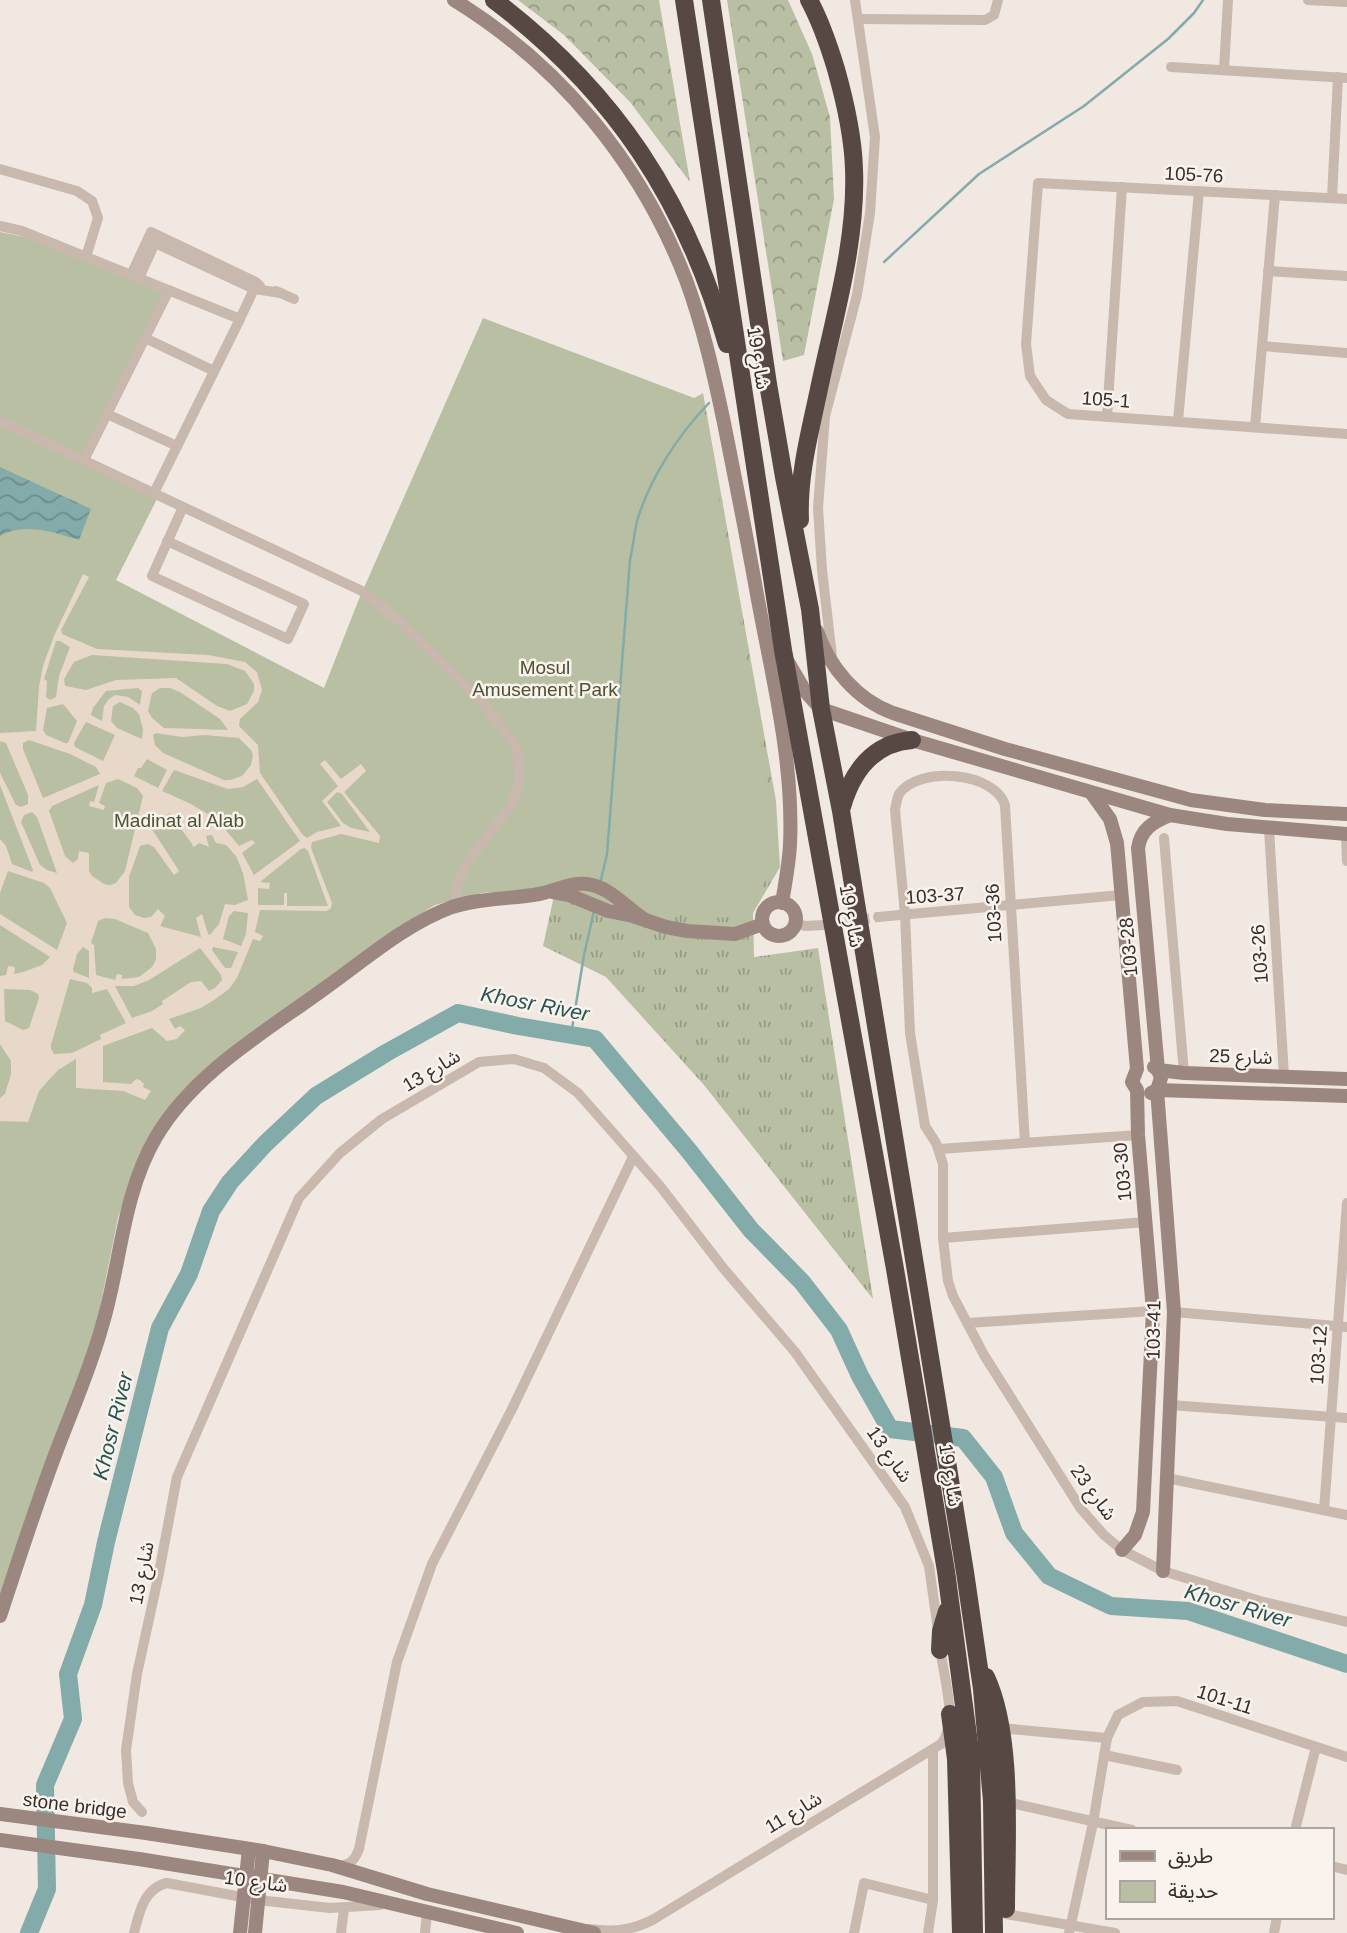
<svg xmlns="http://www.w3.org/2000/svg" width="1347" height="1933" viewBox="0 0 1347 1933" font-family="Arial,'Noto Sans Arabic',sans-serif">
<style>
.grass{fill:url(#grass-tufts)}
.forest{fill:url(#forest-crowns)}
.park{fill:#b8bfa2}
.plaza{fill:#e7d8ca;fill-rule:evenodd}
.water{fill:url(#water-waves)}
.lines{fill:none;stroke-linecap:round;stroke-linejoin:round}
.stream{stroke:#83aba9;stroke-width:2.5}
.river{stroke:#83aba9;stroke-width:18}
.street-tunnel{stroke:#ccc3bd;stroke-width:10;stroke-dasharray:10 5;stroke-linecap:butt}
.street{stroke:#c8b8ae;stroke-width:10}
.secondary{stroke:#9b877f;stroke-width:14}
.highway{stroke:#574844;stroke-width:18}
.labels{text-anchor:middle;stroke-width:5;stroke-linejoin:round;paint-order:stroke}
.street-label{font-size:19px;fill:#372e2c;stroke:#f9f2ed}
.park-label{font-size:19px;fill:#4a5332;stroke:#f9f2ed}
.water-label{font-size:21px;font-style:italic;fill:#255553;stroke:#f9f2ed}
</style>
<defs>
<pattern id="grass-tufts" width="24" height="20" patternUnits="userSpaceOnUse" patternTransform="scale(1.75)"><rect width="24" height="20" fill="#b8bfa2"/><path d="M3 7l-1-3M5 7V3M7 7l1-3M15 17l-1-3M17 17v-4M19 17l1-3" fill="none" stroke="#969c84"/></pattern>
<pattern id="forest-crowns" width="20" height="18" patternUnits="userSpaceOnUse" patternTransform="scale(1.75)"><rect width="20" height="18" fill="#b8bfa2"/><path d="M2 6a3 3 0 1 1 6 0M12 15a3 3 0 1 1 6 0" fill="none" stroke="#969c84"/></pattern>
<pattern id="water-waves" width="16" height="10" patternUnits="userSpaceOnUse" patternTransform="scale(1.75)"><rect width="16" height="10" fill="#83aba9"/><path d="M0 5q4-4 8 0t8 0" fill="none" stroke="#6c8c8a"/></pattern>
</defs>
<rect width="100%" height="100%" fill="#f1e8e1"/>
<polygon class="grass" points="703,393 776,801 780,867 753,913 754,957 818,948 873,1299 704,1085 606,977 543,946 659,418"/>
<g class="forest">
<polygon points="518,0 659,0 690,182 630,102 564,35"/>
<polygon points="727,0 788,0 812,54 830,117 834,199 804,355 783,361"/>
</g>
<polygon class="park" points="0,232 29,238 165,291 79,461 157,499 116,580 324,688 359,599 483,318 702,401 762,750 775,842 765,881 750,911 732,917 713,918 679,912 639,903 588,879 530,889 482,893 435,905 407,922 217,1060 135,1170 118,1218 94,1337 0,1600"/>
<path class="plaza" d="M83 574 89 577 61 630 62 634 97 649 208 655 245 662 257 672 262 690 258 702 240 719 239 726 258 745 260 773 302 834 307 838 317 832 341 826 322 801 338 786 320 764 325 760 341 779 361 764 366 771 344 792 380 836 379 843 341 834 312 842 311 848 332 903 331 908 327 911 260 910 255 932 263 936 260 941 253 939 237 978 229 989 214 1000 201 1008 169 1019 175 1029 180 1026 185 1030 177 1039 167 1041 152 1028 103 1046V1082L131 1084 136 1079 140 1080 144 1084 143 1087 151 1091 145 1100 123 1091 76 1088V1059L58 1070 39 1091 28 1122 0 1121V1098L5 1094 11 1074V1061L0 1044V976L6 975 8 966 15 967 14 974 23 972 42 965 50 957 0 925V914L57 950 67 923 50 888 44 883 8 871 0 893V839L6 846 12 864 32 872 33 870 0 785V773L16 805 21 807 28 804V795L6 743 0 741V733L36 731 39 687 43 666 54 636ZM56 641H60L70 647 59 676 56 697 50 700 46 697 47 681 44 679ZM92 655 227 664 245 671 254 684V691L247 704 230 711 217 706 176 678 116 680 86 690 65 686 64 679 74 662ZM138 688 142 691 140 705 128 697 115 695 109 699 104 706 102 721 91 715 93 708 106 691ZM160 688H170L180 692 220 719 228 730 164 728 152 718 148 711 152 693ZM120 702 133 708 139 714 143 729 142 739 117 728 111 721 113 706ZM63 704 77 721 68 743H65L46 735 43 730 47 708ZM86 722 115 735 103 761 75 747 74 743ZM156 733 182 737 205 735 239 738 251 750 253 755 251 765 242 776 230 780H224L163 753 155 745 153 735ZM29 740 70 754 96 767 100 774 43 798 23 749V743ZM147 759 167 770 158 788 134 776 138 768H141ZM174 770 228 789 243 787 257 779 300 841 254 875 242 853 255 843 252 840 239 846 225 829 227 824 218 815 213 817 189 803 162 791ZM118 779 137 788 143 796 125 871 116 883 110 885 104 884 92 876 89 871V853L79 851 78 859 73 863 65 856 49 811 52 806 99 785 94 802 90 801 89 806 104 810 105 806 99 803 106 783ZM337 792 342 794 370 832 351 828 343 823 327 802ZM32 812 37 817 57 873 47 870 40 865 21 822 24 815ZM170 813 194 847 199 843 209 847 206 836 212 835 216 843 226 845 236 856 243 873 248 900 235 905 225 904 219 924 210 935 208 934 202 914 196 918 201 937 160 926 165 916 158 909 151 917 144 918 135 915 129 907V877L140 846 148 844 154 847 174 875 179 871 150 826ZM305 848 308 851 328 906H287V893H284V905H258V888L269 889 270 883 260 882 301 849ZM234 911 248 913 246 934 241 946 223 939 229 916ZM105 918 115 919 148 933 156 949V960L152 967 139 977 122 979V975L117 974 115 980 96 975 94 945 91 943 98 921ZM83 947 89 951V978L74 972 73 969 77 954ZM213 947 238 952 231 968H225L212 950ZM200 948 221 975 222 980 215 988 209 991 201 981 191 982 162 1001 163 1004 152 1011 132 1018 115 986H134L149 980ZM70 979 87 983 92 988V993L107 989 126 1023 100 1035 101 1039 72 1053 54 1054 51 1049V1045ZM4 989 30 990 38 994 39 998 29 1028 23 1030 5 1021Z"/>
<path class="water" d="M0 467 91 509 79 540C53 532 25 522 0 536Z"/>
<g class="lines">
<g class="stream">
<polyline points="884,262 979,174 1084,106 1168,39 1194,13 1203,0"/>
<path d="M600 884 607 854 630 560C633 547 634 534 637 521 650 478 678 435 709 403"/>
<polyline points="571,1035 584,955 594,911"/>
</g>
<polyline class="river" points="29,1933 47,1889 45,1785 73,1719 68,1674 93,1605 106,1542 160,1328 189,1274 211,1211 230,1182 265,1144 316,1096 386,1053 458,1013 518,1026 595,1039 689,1151 751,1230 802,1282 839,1330 860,1376 890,1429 963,1438 994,1477 1014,1533 1049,1576 1111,1606 1188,1611 1347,1664"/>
<polyline class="street-tunnel" points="830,924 878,917"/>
<g class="street">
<polyline points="1308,0 1347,2"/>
<polyline points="859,19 985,20 994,15 998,0"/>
<polyline points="1171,67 1347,78"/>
<polyline points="1224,70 1228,0"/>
<polyline points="0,169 77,191 92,201 98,218 86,257"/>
<polyline points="1332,198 1338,77"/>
<polyline points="1347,199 1038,183 1026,344 1030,376 1046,400 1068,414 1347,434"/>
<polyline points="0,226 22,231 240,319 154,493"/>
<polyline points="1268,271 1347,276"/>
<polyline points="131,275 151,232 256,282 260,286 254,289 155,243 139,278"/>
<polyline points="276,291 294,299"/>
<polyline points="240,319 254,289 281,293"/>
<polyline points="145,338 214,371"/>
<polyline points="1262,346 1347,353"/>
<polyline points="107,414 177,446"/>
<polyline points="1107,417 1122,187"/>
<polyline points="0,421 362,591 399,621 479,699 515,745 518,754 519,782 513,802 465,866 458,884 455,906"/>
<polyline points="1178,421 1199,191"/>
<polyline points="1255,427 1275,195"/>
<polyline points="84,460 169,290"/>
<polyline points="167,541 304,604 288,639 152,576 183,507"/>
<polyline points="832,656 822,570 818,508 825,416 857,295 870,213 875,137 855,0"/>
<polyline points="1269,829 1284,1076"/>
<polyline points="1346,834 1347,861"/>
<polyline points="1164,838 1184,1073"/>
<polyline points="878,917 1121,895"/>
<polyline points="795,924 806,926 824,925"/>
<path d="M1025 1143 1005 805C995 772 919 765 899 794 897 798 896 805 895 810L905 914 910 1033 925 1126 936 1143 943 1164V1238L948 1281 953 1296 984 1355 1081 1509 1104 1535 1122 1550 1163 1571 1260 1601 1347 1622"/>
<polyline points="939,1149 1138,1135"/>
<polyline points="943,1238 1146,1222"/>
<polyline points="1174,1312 1347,1327"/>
<polyline points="967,1323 1153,1311"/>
<polyline points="1170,1405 1347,1418"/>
<polyline points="1167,1478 1347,1515"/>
<polyline points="1324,1510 1347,1203"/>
<polyline points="1001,1728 1107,1738"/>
<polyline points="1104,1755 1177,1770"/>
<polyline points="1006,1802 1132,1830"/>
<polyline points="142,1812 133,1802 128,1783 126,1750 137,1674 158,1578 177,1477 299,1198 340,1153 382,1119 479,1062 514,1059 544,1068 578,1093 660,1186 724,1269 795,1352 905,1507 929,1566 938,1630"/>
<polyline points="1295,1830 1316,1747"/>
<path d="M340 1865C351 1865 355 1859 359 1849L397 1662 432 1564 511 1411 633 1157"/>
<polyline points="1331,1866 1347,1870"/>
<polyline points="1006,1914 1115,1933"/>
<path d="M589 1929C613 1932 632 1931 654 1919L941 1744C959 1722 943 1675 940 1648"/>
<path d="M134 1933C139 1913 144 1888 167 1883L258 1900 330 1908 380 1905"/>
<polyline points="341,1933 344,1909"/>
<polyline points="425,1933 427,1913"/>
<polyline points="854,1933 864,1883 933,1900"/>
<polyline points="928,1933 933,1900 933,1750"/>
<polyline points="1069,1933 1093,1823 1107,1738 1118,1715 1143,1702 1177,1701 1347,1757"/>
<polyline points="1274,1933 1277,1917"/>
</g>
<g class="secondary">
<path d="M454 0C560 65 641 163 686 280 703 326 714 375 724 423 735 478 746 533 756 589 771 673 794 759 790 845 789 864 785 884 782 903"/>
<path d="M817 631C829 667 857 700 893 713L1005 749 1191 800 1265 810 1347 814"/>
<polyline points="788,662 805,691 821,709 912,740 1170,815 1227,824 1347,834"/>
<polyline points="1092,794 1110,819 1117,843 1137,1069 1132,1082 1137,1090 1138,1135 1153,1311 1143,1512 1135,1535 1122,1550"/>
<polyline points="553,892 569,895 608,911 633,916 666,927 687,931 735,934 763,924"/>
<circle cx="779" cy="919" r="17"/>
<polyline points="1154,1067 1158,1070 1184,1073 1347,1079"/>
<polyline points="1151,1093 1157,1090 1347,1096"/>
<path d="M1163 1571 1174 1312 1157 1090 1161 1078 1158 1070 1138 848C1141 829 1153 822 1170 815"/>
<path d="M0 1616C18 1562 35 1508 55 1455 71 1412 90 1370 102 1326 121 1264 122 1195 156 1137 195 1071 267 1031 328 986 367 958 406 924 452 907 479 898 511 899 539 894 554 891 571 882 587 884 611 887 627 909 647 921"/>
<polyline points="0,1814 146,1833 263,1851 332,1865 427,1894 594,1933"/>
<polyline points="0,1840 139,1859 343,1892 517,1933"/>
<polyline points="240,1933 249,1849"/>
<polyline points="255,1933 263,1851"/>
</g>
<g class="highway">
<path d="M494 0C615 92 685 199 727 344"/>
<polyline points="684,0 783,650 895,1269 946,1571 971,1758 974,1933"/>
<polyline points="711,0 768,384 784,477 810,609 821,709 841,811 965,1572 982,1689 992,1801 994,1933"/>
<path d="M800 520C798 475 810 432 819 389 834 317 857 242 854 169 853 135 845 101 836 69 829 46 821 22 809 0"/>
<path d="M842 807C852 772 873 743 912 740"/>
<polyline points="940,1650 941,1631 947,1611"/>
<path d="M986 1677C1014 1737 1006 1841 1006 1909"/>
<polyline points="950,1714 956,1759 961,1933"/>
</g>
</g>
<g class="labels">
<g class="street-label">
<text transform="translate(1194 174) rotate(3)" y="7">105-76</text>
<text transform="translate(759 358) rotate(81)" y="7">شارع 19</text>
<text transform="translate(1106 399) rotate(4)" y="7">105-1</text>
<text transform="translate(935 895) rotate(-4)" y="7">103-37</text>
<text transform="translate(993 913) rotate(-93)" y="7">103-36</text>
<text transform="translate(852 916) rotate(80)" y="7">شارع 19</text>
<text transform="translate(1128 947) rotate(-95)" y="7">103-28</text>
<text transform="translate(1259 954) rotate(-94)" y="7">103-26</text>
<text transform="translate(1241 1056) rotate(2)" y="7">شارع 25</text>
<text transform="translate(431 1070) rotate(-31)" y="7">شارع 13</text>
<text transform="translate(1122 1172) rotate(-95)" y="7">103-30</text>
<text transform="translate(1153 1330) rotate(-89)" y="7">103-41</text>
<text transform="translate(1318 1355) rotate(-86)" y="7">103-12</text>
<text transform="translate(890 1454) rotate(55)" y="7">شارع 13</text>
<text transform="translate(951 1475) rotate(81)" y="7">شارع 19</text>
<text transform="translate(1094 1492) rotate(54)" y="7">شارع 23</text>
<text transform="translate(141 1573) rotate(-79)" y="7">شارع 13</text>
<text transform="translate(1225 1699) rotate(18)" y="7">101-11</text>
<text transform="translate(75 1805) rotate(7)" y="7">stone bridge</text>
<text transform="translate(793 1812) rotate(-31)" y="7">شارع 11</text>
<text transform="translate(256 1881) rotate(8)" y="7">شارع 10</text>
</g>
<g class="park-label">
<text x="545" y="674">Mosul<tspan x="545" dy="22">Amusement Park</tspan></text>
<text x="179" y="827">Madinat al Alab</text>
</g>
<g class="water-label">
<text transform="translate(535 1004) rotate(11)" y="7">Khosr River</text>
<text transform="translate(113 1426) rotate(-76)" y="7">Khosr River</text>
<text transform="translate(1238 1606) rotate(16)" y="7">Khosr River</text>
</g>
</g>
<rect x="1106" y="1828" width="228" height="91" fill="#f9f2ed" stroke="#aba4a0" stroke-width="2"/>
<rect x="1120" y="1851" width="35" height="10" fill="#9b877f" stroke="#aba4a0" stroke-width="2"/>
<text x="1168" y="1863" font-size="21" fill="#372e2c">طريق</text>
<rect x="1120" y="1881" width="35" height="21" fill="#b8bfa2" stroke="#aba4a0" stroke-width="2"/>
<text x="1168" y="1898" font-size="21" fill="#372e2c">حديقة</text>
</svg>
